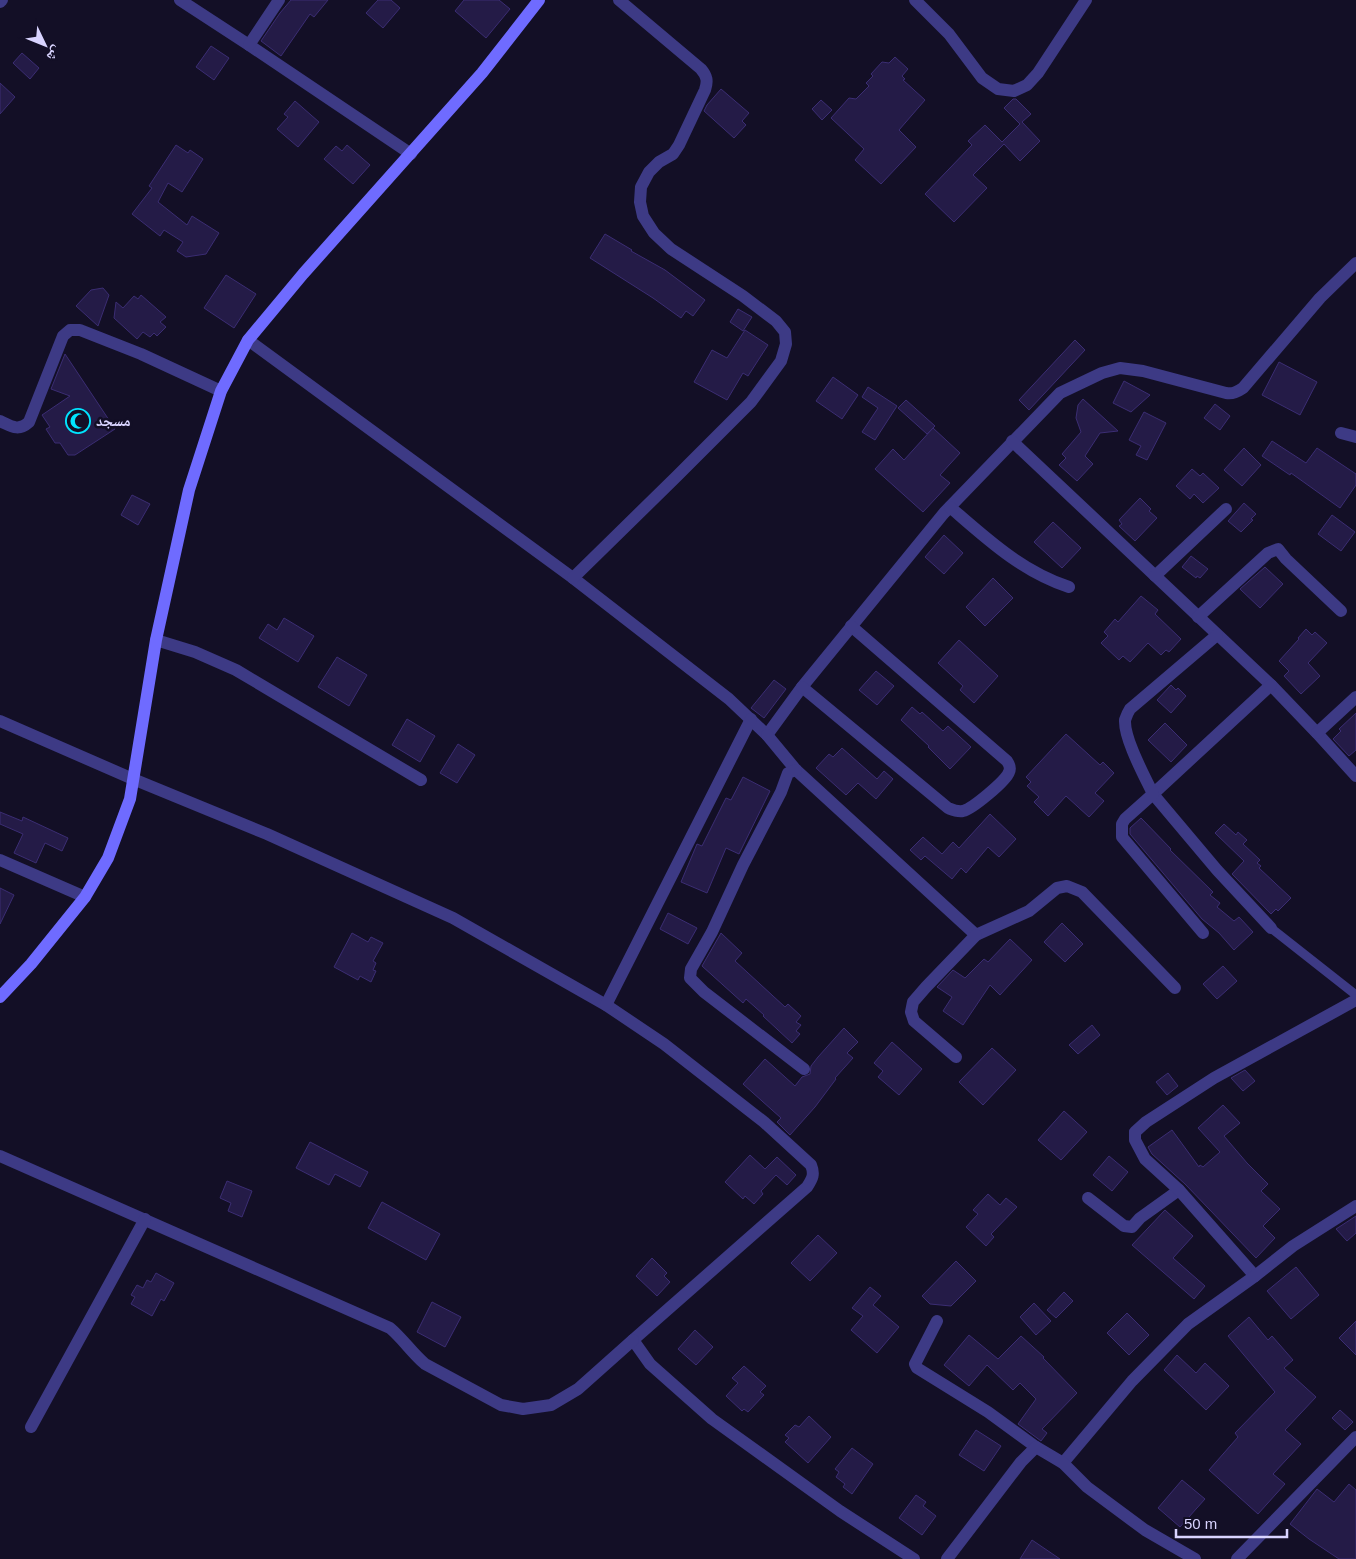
<svg xmlns="http://www.w3.org/2000/svg" width="1356" height="1559" viewBox="0 0 1356 1559" font-family="Helvetica,'Noto Naskh Arabic',sans-serif">
<style>
.building{fill:#241b47;stroke:#3b2d73}
.lines{fill:none;stroke-linecap:round;stroke-linejoin:round}
.lane{stroke:#3d3a85;stroke-width:9}
.street{stroke:#3d3a85;stroke-width:12}
.secondary{stroke:#6f6bff;stroke-width:12}
.labels{text-anchor:middle;stroke-width:5;stroke-linejoin:round;paint-order:stroke}
.poi-label{font-size:15px;font-weight:bold;fill:#d9d4ff;stroke:#130f26;text-anchor:start}
</style>
<rect width="100%" height="100%" fill="#130f26"/>
<g class="building">
<polygon points="291,0 328,0 314,17 310,14 281,56 261,41 280,13"/>
<polygon points="378,0 391,0 400,8 383,28 366,13"/>
<polygon points="464,0 499,0 510,9 486,38 455,11"/>
<polygon points="211,46 229,58 214,80 196,67"/>
<polygon points="22,53 39,68 30,79 13,63"/>
<polygon points="895,57 908,69 902,76 905,79 903,80 925,100 899,130 916,147 881,184 855,160 864,149 831,118 849,98 856,99 869,86 866,83 873,76 871,74 882,62 889,63"/>
<polygon points="0,83 15,97 0,114"/>
<polygon points="721,89 749,113 742,121 746,125 734,138 704,111 707,105"/>
<polygon points="1013,99 1016,99 1031,114 1022,122 1040,141 1020,161 1004,144 973,175 987,188 954,222 925,194 972,145 968,141 985,125 1002,142 1020,124 1004,108"/>
<polygon points="821,100 832,110 822,120 812,109"/>
<polygon points="295,101 319,122 298,147 277,129 288,117 284,114"/>
<polygon points="176,145 188,153 190,150 203,159 182,192 168,183 158,202 187,225 192,216 219,233 206,254 186,257 177,251 183,242 164,230 160,236 132,214 152,188 149,186"/>
<polygon points="347,145 370,165 353,184 324,159 336,146 342,151"/>
<polygon points="605,234 632,250 631,251 665,270 705,300 693,316 686,311 681,318 653,298 590,258"/>
<polygon points="226,275 256,294 234,328 204,308"/>
<polygon points="103,288 109,295 98,326 76,306 91,290"/>
<polygon points="141,295 166,317 160,322 166,327 157,336 154,333 150,337 143,332 137,339 114,318 116,302 123,308 134,296 138,299"/>
<polygon points="738,309 752,317 743,331 730,322"/>
<polygon points="745,330 768,345 748,376 743,373 727,400 694,382 712,350 727,358"/>
<polygon points="1075,340 1085,350 1029,410 1019,400"/>
<polygon points="65,354 115,429 75,455 68,455 60,443 55,443 46,429 50,427 42,415 70,396 51,389"/>
<polygon points="1279,362 1317,382 1300,415 1262,395"/>
<polygon points="833,377 858,395 842,419 816,401"/>
<polygon points="1124,381 1150,395 1131,412 1113,403"/>
<polygon points="868,387 897,406 875,440 862,432 878,408 862,397"/>
<polygon points="1083,399 1118,431 1100,433 1085,456 1093,464 1077,481 1059,465 1066,458 1062,454 1081,432 1076,418 1078,405"/>
<polygon points="906,400 935,426 927,434 898,408"/>
<polygon points="1215,404 1230,416 1220,430 1204,418"/>
<polygon points="1144,412 1166,423 1147,460 1136,455 1141,446 1129,440"/>
<polygon points="933,428 960,453 940,475 950,483 923,512 875,469 893,449 904,460"/>
<polygon points="1272,441 1306,463 1317,448 1356,474 1356,485 1340,508 1291,473 1290,475 1262,456"/>
<polygon points="1244,448 1261,465 1242,486 1224,470"/>
<polygon points="1192,469 1200,476 1203,473 1219,488 1203,503 1194,494 1190,499 1176,486"/>
<polygon points="132,495 150,504 138,525 121,515"/>
<polygon points="1140,498 1151,509 1149,511 1157,518 1135,541 1119,526 1122,524 1119,520"/>
<polygon points="1244,503 1256,514 1251,519 1253,520 1241,532 1228,521"/>
<polygon points="1332,515 1355,532 1341,551 1318,534"/>
<polygon points="1053,522 1081,548 1062,568 1034,542"/>
<polygon points="944,535 963,553 944,574 925,557"/>
<polygon points="1191,556 1208,569 1200,578 1197,576 1196,578 1182,567"/>
<polygon points="1265,567 1283,584 1260,608 1240,589"/>
<polygon points="993,578 1013,598 985,626 966,607"/>
<polygon points="1141,596 1158,610 1155,614 1181,639 1169,652 1166,650 1161,655 1148,643 1130,662 1123,656 1119,660 1101,643 1108,636 1104,632 1115,619 1118,622"/>
<polygon points="284,618 314,636 298,662 259,638 268,624 277,630"/>
<polygon points="1306,629 1312,635 1315,632 1327,643 1308,663 1320,676 1301,694 1284,676 1289,671 1279,661 1299,639 1298,638"/>
<polygon points="959,640 998,676 974,703 960,690 963,686 938,663"/>
<polygon points="337,657 367,675 349,706 318,687"/>
<polygon points="876,671 894,686 877,705 859,690"/>
<polygon points="774,680 786,689 764,718 751,708"/>
<polygon points="1171,685 1176,690 1178,688 1186,696 1171,713 1157,700"/>
<polygon points="912,707 920,714 922,712 943,731 948,726 971,747 950,769 928,747 929,746 901,720"/>
<polygon points="1356,713 1356,750 1349,756 1333,739 1341,731 1339,729"/>
<polygon points="407,719 435,736 420,762 392,745"/>
<polygon points="1165,723 1187,745 1171,762 1148,740"/>
<polygon points="1066,734 1100,765 1103,762 1114,773 1095,793 1104,801 1089,817 1066,796 1048,816 1034,802 1039,797 1027,786 1031,782 1026,777"/>
<polygon points="458,744 475,755 457,783 440,773"/>
<polygon points="842,748 877,779 884,771 893,779 876,799 858,783 846,795 816,768 829,754 833,757"/>
<polygon points="743,777 770,791 739,854 726,848 707,893 681,882 697,844 702,846 726,798 731,800"/>
<polygon points="0,812 22,821 23,817 68,838 62,851 45,843 36,863 14,853 23,834 0,824"/>
<polygon points="990,814 1016,839 999,857 988,847 966,873 961,868 952,879 925,856 921,860 910,850 923,837 942,854 953,842 959,848"/>
<polygon points="1141,818 1171,849 1170,850 1213,892 1210,895 1220,903 1217,907 1234,921 1239,917 1253,932 1234,950 1219,933 1202,919 1130,834 1130,828"/>
<polygon points="1224,824 1236,835 1238,832 1247,840 1243,844 1260,860 1257,863 1261,866 1259,868 1291,898 1278,911 1276,909 1271,914 1232,874 1244,861 1215,833"/>
<polygon points="0,888 14,895 0,924"/>
<polygon points="668,913 697,928 688,944 660,929"/>
<polygon points="1062,923 1083,944 1065,962 1044,942"/>
<polygon points="352,933 368,942 371,937 383,943 373,961 376,963 373,970 376,971 371,982 360,976 358,980 334,967"/>
<polygon points="721,933 742,953 735,961 785,1007 788,1004 801,1016 796,1022 801,1025 796,1031 800,1034 792,1043 763,1016 764,1015 746,999 743,1003 702,966"/>
<polygon points="1010,939 1032,960 1000,995 990,985 963,1025 943,1011 952,997 937,987 953,970 965,978 984,959 988,962"/>
<polygon points="1223,966 1237,981 1217,999 1203,984"/>
<polygon points="1092,1025 1100,1035 1078,1054 1069,1045"/>
<polygon points="844,1028 858,1042 847,1053 853,1058 835,1078 836,1079 815,1107 790,1135 777,1122 781,1118 743,1084 765,1059 795,1086 802,1077 810,1074 811,1066 818,1057"/>
<polygon points="892,1042 922,1069 899,1095 878,1077 883,1071 874,1063"/>
<polygon points="992,1048 1016,1070 983,1105 959,1082"/>
<polygon points="1245,1070 1255,1081 1243,1091 1231,1078"/>
<polygon points="1168,1073 1178,1086 1167,1095 1156,1082"/>
<polygon points="1223,1105 1240,1123 1224,1136 1247,1163 1268,1184 1261,1191 1280,1209 1263,1226 1275,1238 1256,1258 1185,1184 1152,1154 1148,1147 1172,1130 1199,1167 1200,1165 1203,1167 1220,1152 1198,1128"/>
<polygon points="1064,1111 1087,1132 1061,1160 1038,1140"/>
<polygon points="310,1142 368,1172 360,1187 335,1174 329,1185 296,1168"/>
<polygon points="750,1155 765,1169 777,1157 796,1175 787,1185 776,1175 761,1191 763,1194 754,1204 745,1196 743,1199 725,1182"/>
<polygon points="1109,1156 1128,1172 1112,1191 1093,1175"/>
<polygon points="227,1181 252,1191 242,1217 228,1211 231,1203 220,1198"/>
<polygon points="988,1194 1000,1205 1006,1198 1017,1207 991,1234 994,1237 986,1246 966,1227 978,1214 973,1210"/>
<polygon points="382,1202 440,1234 426,1260 368,1228"/>
<polygon points="1165,1210 1193,1236 1173,1258 1205,1286 1194,1299 1132,1245"/>
<polygon points="1356,1216 1356,1233 1347,1241 1336,1229"/>
<polygon points="818,1235 837,1253 810,1281 791,1263"/>
<polygon points="652,1258 667,1273 664,1276 670,1282 657,1296 636,1276"/>
<polygon points="956,1261 976,1281 951,1306 930,1304 922,1296"/>
<polygon points="1296,1267 1319,1295 1291,1319 1267,1291"/>
<polygon points="156,1273 174,1283 164,1301 161,1299 152,1316 131,1304 135,1297 131,1295 137,1285 143,1288 147,1280 151,1282"/>
<polygon points="870,1287 881,1296 873,1305 899,1327 877,1353 851,1330 863,1316 852,1308"/>
<polygon points="1064,1292 1073,1301 1056,1318 1047,1310"/>
<polygon points="432,1302 461,1317 445,1347 417,1332"/>
<polygon points="1034,1303 1051,1321 1036,1335 1020,1317"/>
<polygon points="1127,1313 1149,1335 1129,1355 1107,1333"/>
<polygon points="1249,1317 1268,1340 1272,1336 1293,1360 1284,1368 1316,1397 1285,1430 1301,1444 1273,1474 1285,1484 1258,1514 1209,1470 1238,1437 1235,1433 1275,1392 1228,1336"/>
<polygon points="1356,1321 1356,1355 1339,1338"/>
<polygon points="695,1330 713,1347 696,1365 678,1349"/>
<polygon points="969,1335 998,1359 1021,1336 1044,1357 1043,1358 1077,1393 1042,1429 1047,1433 1041,1441 1018,1424 1036,1399 1020,1383 1013,1390 987,1365 969,1386 944,1365"/>
<polygon points="1177,1355 1196,1373 1205,1363 1229,1386 1206,1410 1164,1370"/>
<polygon points="744,1366 766,1386 760,1392 764,1395 748,1412 744,1409 742,1411 726,1396 738,1383 732,1378"/>
<polygon points="1340,1410 1353,1422 1345,1430 1332,1418"/>
<polygon points="809,1416 831,1437 808,1463 785,1442 789,1438 785,1435 795,1425 799,1427"/>
<polygon points="976,1430 1001,1446 984,1471 959,1455"/>
<polygon points="852,1448 873,1464 852,1494 843,1487 845,1484 836,1477 839,1472 835,1469"/>
<polygon points="1182,1480 1205,1499 1180,1527 1158,1508"/>
<polygon points="1349,1484 1356,1490 1356,1559 1339,1559 1309,1539 1290,1524 1317,1489 1334,1502"/>
<polygon points="916,1495 926,1502 923,1506 936,1516 922,1535 899,1518"/>
<polygon points="1032,1540 1060,1559 1020,1559"/>
</g>
<g class="lines">
<polyline class="lane" points="1271,928 1356,995"/>
<g class="street">
<polyline points="180,0 249,45 411,154"/>
<polyline points="915,0 949,34 982,78 998,89 1014,91 1027,85 1038,73 1086,0"/>
<polyline points="0,2 2,0"/>
<polyline points="249,45 279,0"/>
<path d="M248 340 573 578 729 699 767 735 802 687 944 513 1060 393 1102 373 1120 368 1143 371 1226 393C1233 394 1237 392 1243 388L1320 298 1356 263"/>
<path d="M0 421C11 426 18 432 29 422L63 336 70 330H80L141 354 221 391"/>
<polyline points="1341,433 1356,437"/>
<polyline points="1012,441 1271,685 1317,733 1356,776"/>
<path d="M950 507C987 539 1021 571 1069 587"/>
<polyline points="1155,576 1226,509"/>
<path d="M573 578 676 477 751 402 781 361 786 344 785 332 776 321 743 296 671 249 654 233 643 216 640 202 641 187 649 172 659 162 673 154 679 145 705 90C708 81 707 76 701 69L619 0"/>
<polyline points="1198,617 1268,553 1278,549 1286,559 1341,611"/>
<polyline points="156,640 195,652 236,670 421,780"/>
<polyline points="1271,685 1153,794 1217,870 1271,928"/>
<path d="M802 687 948 808C953 810 957 812 963 811 972 809 1006 781 1009 772 1011 768 1009 764 1007 761L851 626"/>
<path d="M0 721 133 779 267 834 453 918 606 1005 664 1044 764 1122 811 1165C815 1175 812 1179 807 1187L633 1340 650 1364 712 1419 840 1511 914 1559"/>
<polyline points="1317,733 1356,697"/>
<polyline points="767,735 796,770 976,935 1029,911 1057,888 1067,886 1082,892 1175,988"/>
<polyline points="796,770 788,773 781,792 743,865 712,932 691,969 690,978 704,992 804,1069"/>
<polyline points="0,860 85,897"/>
<path d="M1203 933 1122 837V824L1125 819 1153 794C1145 777 1124 739 1125 720 1126 717 1128 712 1130 709L1217 635"/>
<polyline points="606,1005 751,719"/>
<polyline points="956,1057 914,1021 911,1012 913,1002 926,987 976,935"/>
<path d="M0 1156 390 1328C403 1339 412 1353 425 1364L501 1405 523 1409 551 1405 578 1389 633 1340"/>
<polyline points="1088,1198 1124,1226 1132,1227 1140,1218 1179,1190"/>
<polyline points="1255,1276 1179,1190 1145,1159 1135,1140 1135,1132 1146,1122 1214,1078 1356,1000"/>
<polyline points="937,1321 915,1364 917,1368 988,1412 1036,1447"/>
<polyline points="31,1427 145,1219"/>
<polyline points="1063,1463 1132,1381 1188,1324 1255,1276 1293,1246 1356,1206"/>
<polyline points="947,1559 1021,1462 1036,1447 1063,1463 1087,1487 1145,1530 1195,1559"/>
<polyline points="1237,1559 1356,1437"/>
</g>
<polyline class="secondary" points="0,997 31,964 85,897 108,858 130,799 156,640 189,490 221,391 248,340 303,274 482,73 539,0"/>
</g>
<defs>
<symbol id="mosque-ring" viewBox="-11 -11 22 22"><circle r="9.5" fill="#130f26" stroke="#00e5ff" stroke-width="1.5"/><path d="M3.5-4.9A6 6 0 1 0 3.5 4.9A5 5 0 1 1 3.5-4.9Z" fill="#00e5ff"/></symbol>
</defs>
<g fill-rule="evenodd">
<use href="#mosque-ring" x="64" y="407" width="28" height="28"/>
</g>
<g class="labels">
<g class="poi-label">
<text x="96" y="426">مسجد</text>
</g>
</g>
<g transform="translate(45 45) rotate(133)" stroke="#130f26" stroke-width="4" paint-order="stroke">
<path d="M0-4L9 19L0 12L-9 19Z" fill="#d9d4ff"/>
<text y="-8" font-size="14" font-weight="bold" text-anchor="middle" fill="#d9d4ff">ش</text>
</g>
<path d="M1176 1529v8h111v-8" fill="none" stroke="#d9d4ff" stroke-width="2.5"/>
<text x="1184" y="1529" font-size="15" fill="#d9d4ff" stroke="#130f26" stroke-width="4" paint-order="stroke">50 m</text>
</svg>
